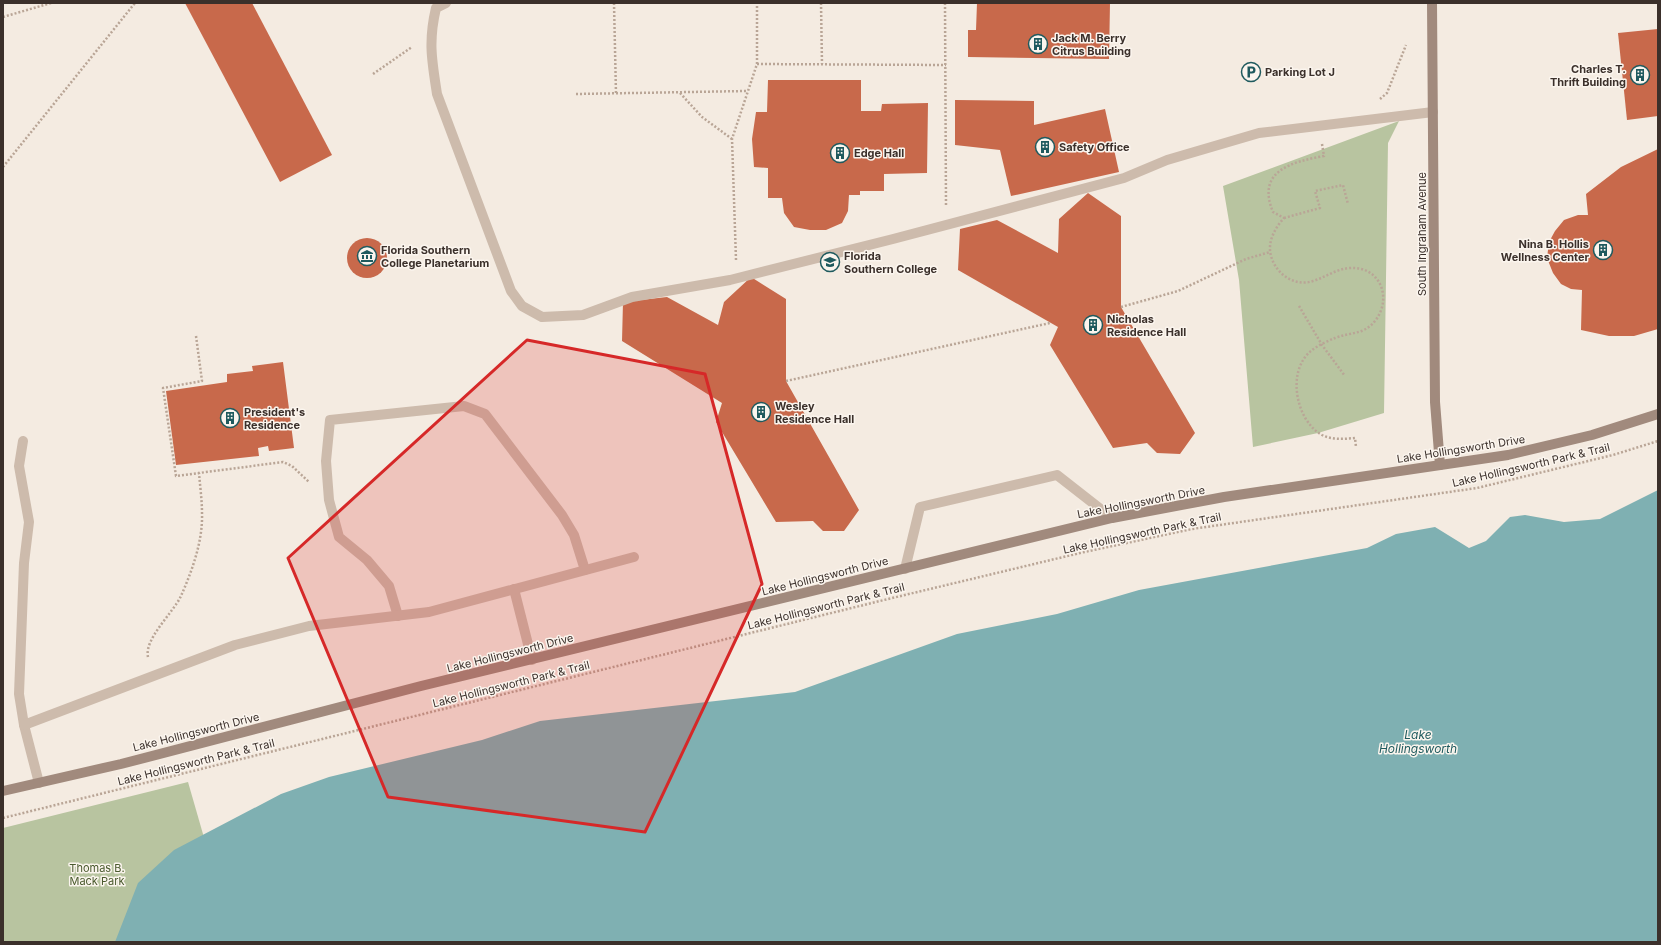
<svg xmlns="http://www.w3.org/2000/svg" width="1661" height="945" viewBox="0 0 1661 945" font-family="Inter,sans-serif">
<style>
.green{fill:#b8c4a0}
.water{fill:#7fb0b2}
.building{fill:#c8694b}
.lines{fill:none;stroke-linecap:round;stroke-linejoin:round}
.path{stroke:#b9a596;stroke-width:2.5;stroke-dasharray:2 2;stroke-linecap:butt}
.lane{stroke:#cdbbac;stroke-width:10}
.secondary{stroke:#a18a7d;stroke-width:10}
.marked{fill:#d62828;fill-opacity:0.2;stroke:#d62828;stroke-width:3;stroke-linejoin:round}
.labels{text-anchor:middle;stroke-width:3;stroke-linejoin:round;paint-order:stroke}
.poi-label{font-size:11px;font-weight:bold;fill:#3b302b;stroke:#fbf5ee;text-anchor:start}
.street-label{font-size:11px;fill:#3b302b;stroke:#fbf5ee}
.park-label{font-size:11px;fill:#4a5a2e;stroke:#fbf5ee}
.water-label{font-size:12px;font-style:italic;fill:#1f5a5e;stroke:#fbf5ee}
</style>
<rect width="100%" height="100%" fill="#f4ebe1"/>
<g class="green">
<polygon points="1399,121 1388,143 1384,413 1318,433 1253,447 1239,280 1223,186"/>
<polygon points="188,782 207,848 139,942 3,942 3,828"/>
</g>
<polygon class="water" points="1658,490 1658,942 115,942 138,883 174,850 281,794 329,777 482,740 540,721 795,692 957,634 1057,614 1139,590 1367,548 1396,534 1435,527 1469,548 1486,541 1510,517 1525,515 1564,522 1600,519"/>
<g class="building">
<polygon points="185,3 252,3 332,155 280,182"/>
<polygon points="977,3 1110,3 1109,59 968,57 968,30 976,30"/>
<polygon points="1658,29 1658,116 1627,120 1618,33"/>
<polygon points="768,80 861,80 861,111 881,111 882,104 928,103 927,173 884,174 884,191 860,191 860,195 849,195 848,211 842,223 826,230 810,230 794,227 784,213 782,198 768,198 768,168 754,167 752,139 756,112 767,112"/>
<polygon points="955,100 1034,101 1034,125 1105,109 1119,172 1011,196 1000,150 955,145"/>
<polygon points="1658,149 1658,329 1634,336 1609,336 1581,330 1582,290 1571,289 1561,284 1553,273 1547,258 1549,242 1555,231 1564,220 1578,215 1588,215 1586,194 1621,167"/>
<polygon points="1088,193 1121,216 1121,307 1195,433 1180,454 1157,453 1147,443 1113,448 1050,345 1058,327 958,270 960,229 997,220 1058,253 1059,219"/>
<circle cx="367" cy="258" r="20"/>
<polygon points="751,277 786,299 786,381 859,510 844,531 823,531 813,521 776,522 716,422 722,403 622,341 623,302 667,297 718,325 724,302"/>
<polygon points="283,362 294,448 269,451 268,446 258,448 259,456 176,465 166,391 227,382 227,374 253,371 252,366"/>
</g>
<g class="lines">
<g class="path">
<polyline points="614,3 616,94"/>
<polyline points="821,3 822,64"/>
<polyline points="945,3 946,206"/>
<polyline points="3,17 51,3"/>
<polyline points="757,64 946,65"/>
<polyline points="373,74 412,47"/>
<polyline points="680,93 702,117 732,139"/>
<polyline points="576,94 747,91"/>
<polyline points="1380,99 1387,93 1406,45"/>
<path d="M1322 144 1324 156C1291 162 1256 171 1273 212L1284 218C1275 228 1267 242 1271 256 1276 274 1294 287 1313 281 1326 277 1336 269 1350 268 1380 266 1393 298 1375 321 1364 335 1350 332 1335 338 1327 341 1317 346 1311 351 1286 371 1296 421 1322 435 1332 440 1344 439 1355 438L1356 447"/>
<polyline points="3,167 135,3"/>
<polyline points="1284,218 1320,208 1315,191 1343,185 1348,204"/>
<polyline points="736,260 732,139 757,64 757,3"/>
<polyline points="1299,306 1322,345 1345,376"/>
<polyline points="1121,307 1178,291 1246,259 1270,252"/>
<polyline points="196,336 202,381 163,388 176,476 199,473"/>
<polyline points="786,381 1050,323"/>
<path d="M148 657C144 639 173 613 181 596 192 571 203 541 202 513 202 500 200 486 199 473L283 462 292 466 309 482"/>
<polyline points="3,818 884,600 1080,553 1192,529 1477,488 1613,455 1658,441"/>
</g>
<g class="lane">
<path d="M446 3 436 8C428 42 432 61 437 94L511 291 522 306 542 317 583 315 632 297 730 280 893 239 1124 178 1167 160 1259 133 1433 112"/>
<polyline points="23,441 19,466 29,522 24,563 19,694 24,725 39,783"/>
<polyline points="905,569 920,507 1057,475 1112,518"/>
<polyline points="514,589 532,660"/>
<polyline points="398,616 389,586 367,560 339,537 329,500 326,461 330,420 464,406 485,414 562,515 574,535 585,570"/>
<polyline points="24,725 235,645 309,626 429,612 634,557"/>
</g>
<g class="secondary">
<polyline points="1432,3 1435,402 1440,465"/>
<polyline points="3,791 121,764 421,686 1112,518 1224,497 1508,455 1592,435 1658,414"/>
</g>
</g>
<path class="marked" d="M527 340 705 374 762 584 645 832 388 797 288 558Z"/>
<defs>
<symbol id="building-ring" viewBox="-11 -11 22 22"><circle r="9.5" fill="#fbf5ee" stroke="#1f5a5e" stroke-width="1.5"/><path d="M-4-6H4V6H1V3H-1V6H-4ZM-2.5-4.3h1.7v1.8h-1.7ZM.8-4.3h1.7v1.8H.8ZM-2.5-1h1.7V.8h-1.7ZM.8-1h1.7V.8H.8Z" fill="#1f5a5e"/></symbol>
<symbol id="parking-ring" viewBox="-11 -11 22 22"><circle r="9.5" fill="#fbf5ee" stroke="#1f5a5e" stroke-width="1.5"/><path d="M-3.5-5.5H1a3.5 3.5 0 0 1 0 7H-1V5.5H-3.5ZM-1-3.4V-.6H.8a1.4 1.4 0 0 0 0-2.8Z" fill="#1f5a5e"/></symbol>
<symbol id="museum-ring" viewBox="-11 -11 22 22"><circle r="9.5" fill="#fbf5ee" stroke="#1f5a5e" stroke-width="1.5"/><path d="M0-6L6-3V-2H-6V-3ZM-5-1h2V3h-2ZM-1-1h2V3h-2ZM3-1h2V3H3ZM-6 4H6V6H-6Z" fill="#1f5a5e"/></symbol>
<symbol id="university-ring" viewBox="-11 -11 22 22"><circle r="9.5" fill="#fbf5ee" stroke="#1f5a5e" stroke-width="1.5"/><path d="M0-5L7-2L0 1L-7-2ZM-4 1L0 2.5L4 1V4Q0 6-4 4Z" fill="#1f5a5e"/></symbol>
</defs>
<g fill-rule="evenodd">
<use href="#building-ring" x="1027" y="33" width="22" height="22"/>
<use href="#parking-ring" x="1240" y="61" width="22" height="22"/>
<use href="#building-ring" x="1629" y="64" width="22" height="22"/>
<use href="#building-ring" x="1034" y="136" width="22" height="22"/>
<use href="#building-ring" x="829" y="142" width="22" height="22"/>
<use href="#building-ring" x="1592" y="239" width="22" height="22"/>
<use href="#museum-ring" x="356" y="245" width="22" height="22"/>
<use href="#university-ring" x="819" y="251" width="22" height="22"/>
<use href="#building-ring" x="1082" y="314" width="22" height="22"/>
<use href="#building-ring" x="750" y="401" width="22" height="22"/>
<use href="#building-ring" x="219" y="407" width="22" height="22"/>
</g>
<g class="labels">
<g class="poi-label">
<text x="1052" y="42">Jack M. Berry<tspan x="1052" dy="13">Citrus Building</tspan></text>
<text x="1626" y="73" text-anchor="end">Charles T.<tspan x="1626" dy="13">Thrift Building</tspan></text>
<text x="1265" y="76">Parking Lot J</text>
<text x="1059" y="151">Safety Office</text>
<text x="854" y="157">Edge Hall</text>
<text x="1589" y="248" text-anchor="end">Nina B. Hollis<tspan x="1589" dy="13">Wellness Center</tspan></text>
<text x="381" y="254">Florida Southern<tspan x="381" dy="13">College Planetarium</tspan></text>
<text x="844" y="260">Florida<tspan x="844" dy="13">Southern College</tspan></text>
<text x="1107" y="323">Nicholas<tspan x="1107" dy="13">Residence Hall</tspan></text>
<text x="775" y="410">Wesley<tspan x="775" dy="13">Residence Hall</tspan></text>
<text x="244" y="416">President's<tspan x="244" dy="13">Residence</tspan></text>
</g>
<g class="street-label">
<text transform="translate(1422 234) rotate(-90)" y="4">South Ingraham Avenue</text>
<text transform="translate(1461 449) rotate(-9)" y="4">Lake Hollingsworth Drive</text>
<text transform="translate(1531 465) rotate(-13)" y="4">Lake Hollingsworth Park &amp; Trail</text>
<text transform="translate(1141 502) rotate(-11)" y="4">Lake Hollingsworth Drive</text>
<text transform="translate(1142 533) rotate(-12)" y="4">Lake Hollingsworth Park &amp; Trail</text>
<text transform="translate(825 576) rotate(-14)" y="4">Lake Hollingsworth Drive</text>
<text transform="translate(826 606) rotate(-14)" y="4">Lake Hollingsworth Park &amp; Trail</text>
<text transform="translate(510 653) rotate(-14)" y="4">Lake Hollingsworth Drive</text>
<text transform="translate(511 684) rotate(-14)" y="4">Lake Hollingsworth Park &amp; Trail</text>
<text transform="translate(196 732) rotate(-14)" y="4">Lake Hollingsworth Drive</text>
<text transform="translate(196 762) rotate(-14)" y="4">Lake Hollingsworth Park &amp; Trail</text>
</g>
<g class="park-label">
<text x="97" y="872">Thomas B.<tspan x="97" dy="13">Mack Park</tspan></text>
</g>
<g class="water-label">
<text x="1418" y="739">Lake<tspan x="1418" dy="14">Hollingsworth</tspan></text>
</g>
</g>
<rect width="1661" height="945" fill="none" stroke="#3b302b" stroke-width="8"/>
</svg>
